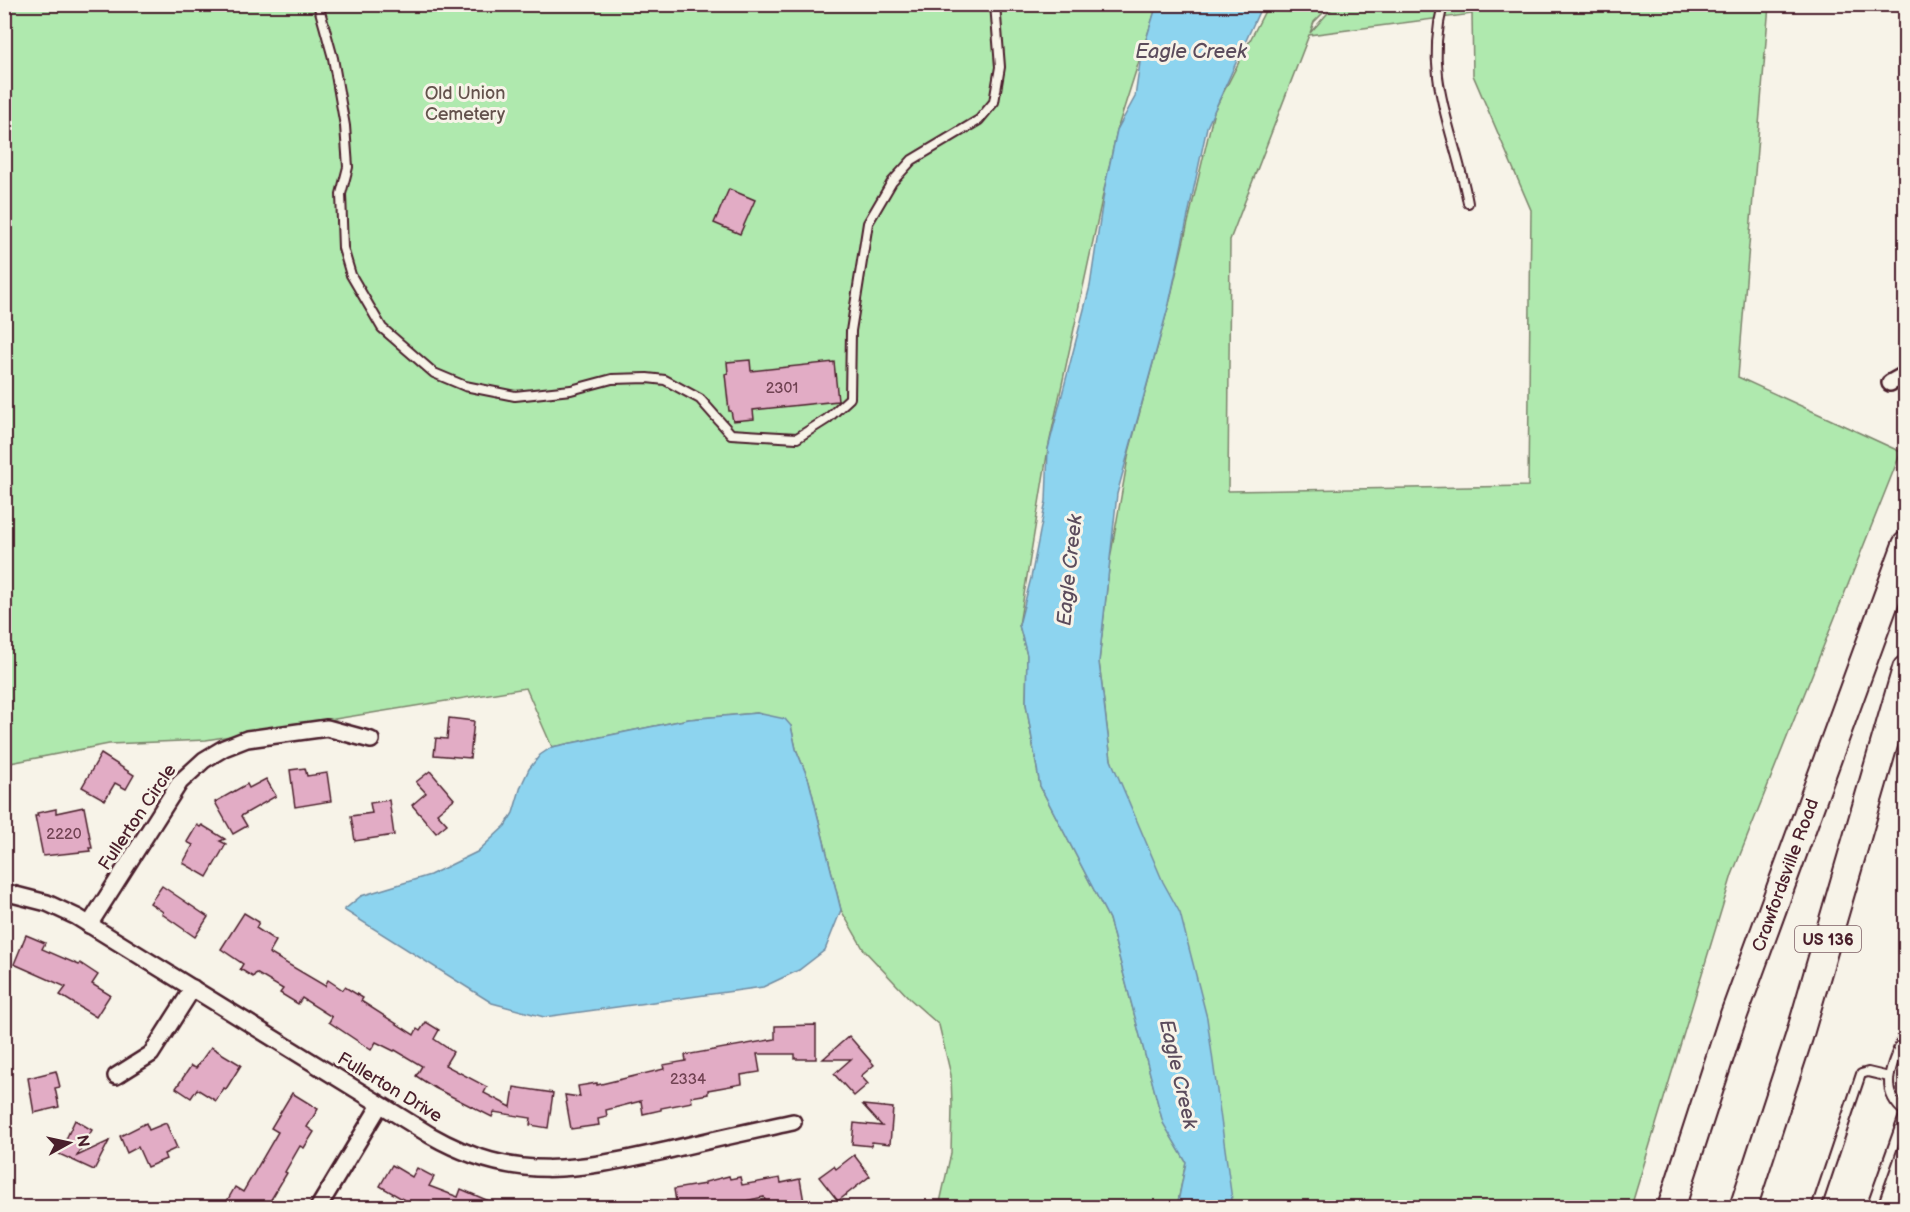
<svg xmlns="http://www.w3.org/2000/svg" width="1910" height="1212" viewBox="0 0 1910 1212" font-family="'Balsamiq Sans',sans-serif">
<style>
.green{fill:#afe9ae;stroke:#7c846c;stroke-width:1.5;fill-rule:evenodd}
.water{fill:#8dd4ef;stroke:#728ca1;stroke-width:1.5}
.building{fill:#e2acc5;stroke:#4a1f2b;stroke-width:1.5}
.lines{fill:none;stroke-linecap:round;stroke-linejoin:round}
.service-casing{stroke:#4a1f2b;stroke-width:12}
.minor-casing{stroke:#4a1f2b;stroke-width:20}
.primary-casing{stroke:#4a1f2b;stroke-width:30}
.service{stroke:#f7f3e8;stroke-width:8}
.minor{stroke:#f7f3e8;stroke-width:15}
.primary{stroke:#f7f3e8;stroke-width:26}
.labels{text-anchor:middle;stroke-width:6;stroke-linejoin:round;paint-order:stroke}
.number-label{font-size:15px;fill:#704252}
.shield{fill:#f7f3e8;stroke:#7e5f64;stroke-width:1.5}
.shield-label{font-size:16px;font-weight:bold;fill:#4a1f2b}
.park-label{font-size:18px;fill:#63524c;stroke:#f7f3e8}
.street-label{font-size:18px;fill:#4a1f2b;stroke:#f7f3e8}
.water-label{font-size:20px;font-style:italic;fill:#5b4c5c;stroke:#f7f3e8}
</style>
<rect width="100%" height="100%" fill="#f7f3e8"/>
<filter id="ink" filterUnits="userSpaceOnUse"><feTurbulence type="fractalNoise" baseFrequency=".0167" numOctaves="2"/><feDisplacementMap in="SourceGraphic" scale="12" xChannelSelector="R" yChannelSelector="G"/><feConvolveMatrix kernelMatrix="1 2 1 2 8 2 1 2 1" color-interpolation-filters="sRGB"/></filter>
<g filter="url(#ink)">
<g class="green">
<polygon points="5,5 1157,5 1117,130 1048,449 1019,625 1027,655 1026,704 1040,786 1109,919 1163,1122 1186,1162 1177,1207 939,1207 951,1153 952,1106 951,1075 939,1025 910,999 864,950 841,910 809,781 796,749 791,726 757,713 689,719 552,747 526,688 206,740 109,744 5,764"/>
<path d="M1268 5H1331L1314 22 1310 33 1335 5H1769L1738 377 1901 452 1732 875 1631 1207H1233L1111 760 1099 662 1110 559 1129 452 1169 304 1214 111ZM1472 14 1473 75 1531 210 1528 486 1228 491 1230 240 1309 35Z"/>
</g>
<g class="water">
<polygon points="1157,4 1262,5 1207,127 1169,304 1117,494 1099,662 1111,760 1163,882 1180,913 1207,1018 1233,1207 1177,1207 1186,1162 1163,1123 1109,919 1040,786 1026,704 1027,655 1019,625 1031,578 1046,501 1048,449 1090,286 1105,186 1117,130 1135,97 1141,56"/>
<polygon points="757,713 785,719 791,726 796,749 809,781 841,910 825,950 799,970 763,987 544,1017 492,1003 344,910 361,896 430,875 477,852 505,826 513,813 521,786 529,769 540,755 552,747 689,719"/>
</g>
<g class="building">
<polygon points="729,189 755,200 740,234 714,223"/>
<polygon points="750,360 751,371 834,362 838,401 753,410 754,419 733,421 731,411 729,411 725,374 728,373 727,362"/>
<polygon points="449,718 474,721 470,758 434,755 436,738 447,739"/>
<polygon points="101,754 134,775 126,789 115,783 105,800 82,787"/>
<polygon points="305,768 307,776 327,773 331,801 295,807 290,770"/>
<polygon points="430,771 454,799 437,813 447,824 436,833 412,805 426,793 416,782"/>
<polygon points="266,779 276,796 241,816 247,826 233,834 215,802 247,784 249,788"/>
<polygon points="389,800 394,835 355,841 351,816 372,813 370,803"/>
<polygon points="84,807 92,848 89,848 90,851 43,856 35,816 38,816 37,813 56,809 56,813"/>
<polygon points="197,825 200,827 202,825 225,839 220,841 226,844 207,877 183,863 193,845 187,842"/>
<polygon points="162,886 208,917 195,937 162,914 163,912 150,903"/>
<polygon points="244,913 259,922 256,928 276,941 269,953 325,986 328,980 343,990 345,987 363,998 361,1001 414,1035 417,1029 420,1031 426,1022 439,1030 434,1039 453,1052 445,1065 487,1087 484,1093 511,1107 514,1087 553,1093 548,1128 530,1125 531,1118 494,1112 492,1117 435,1088 416,1076 422,1066 395,1050 394,1051 376,1042 371,1050 329,1022 332,1017 302,998 298,1004 280,993 283,989 256,973 253,977 240,969 243,964 221,949"/>
<polygon points="26,935 45,943 42,949 79,965 80,963 98,975 92,984 110,995 96,1017 60,995 66,987 14,964"/>
<polygon points="816,1025 816,1059 795,1059 795,1054 757,1054 760,1072 741,1075 742,1084 708,1090 708,1094 691,1097 692,1102 661,1108 661,1110 643,1114 641,1101 606,1110 607,1117 598,1119 599,1125 571,1129 565,1095 580,1097 578,1086 597,1083 597,1085 664,1069 663,1065 686,1061 685,1055 775,1039 775,1026"/>
<polygon points="849,1036 874,1065 861,1076 868,1084 854,1096 834,1074 851,1059 823,1059"/>
<polygon points="211,1047 241,1065 226,1089 224,1088 216,1101 197,1089 191,1098 176,1088 191,1066 196,1068"/>
<polygon points="56,1071 60,1087 55,1088 59,1107 34,1113 28,1078"/>
<polygon points="292,1093 318,1109 307,1127 314,1132 304,1148 300,1146 285,1172 287,1173 266,1208 223,1208 235,1187 243,1192 278,1132 271,1128"/>
<polygon points="863,1105 893,1108 890,1144 872,1142 871,1146 852,1144 854,1123 882,1126"/>
<polygon points="75,1120 92,1130 77,1156 109,1141 94,1170 59,1154"/>
<polygon points="146,1123 149,1130 166,1123 177,1148 164,1154 166,1159 147,1167 138,1147 127,1153 120,1136"/>
<polygon points="854,1155 870,1176 838,1201 819,1177 834,1166 836,1169"/>
<polygon points="392,1165 412,1177 417,1168 434,1177 429,1186 458,1197 461,1189 505,1208 418,1208 380,1186"/>
<polygon points="729,1176 730,1179 740,1177 742,1185 780,1178 781,1183 800,1179 805,1208 767,1208 764,1197 713,1208 677,1208 674,1189 705,1184 705,1182"/>
</g>
<g class="lines">
<defs>
<g id="service">
<polyline points="318,4 333,58 345,126 348,167 341,194 343,248 351,275 382,328 434,373 465,386 515,396 571,390 612,379 647,378 665,380 700,399 731,434 797,438 827,419 850,398 851,331 868,223 892,182 912,160 979,120 994,102 1000,67 995,4"/>
<path d="M1443 4C1423 81 1455 131 1468 203"/>
<path d="M1906 1030C1895 1060 1874 1089 1906 1113"/>
<polyline points="1816,1208 1861,1074 1868,1072 1889,1077"/>
<polyline points="1871,1208 1905,1113"/>
</g>
<g id="minor">
<polyline points="1890,383 1906,374"/>
<path d="M4 892 47 903 77 917 430 1135C516 1184 578 1170 669 1150 710 1140 752 1131 793 1122"/>
<polyline points="89,925 180,782 204,760 224,748 247,739 327,728 371,740"/>
<polyline points="116,1076 151,1054 193,988"/>
<polyline points="318,1208 380,1105"/>
</g>
<g id="primary">
<path id="s1" d="M1671 1208 1732 1020 1906 545"/>
<polyline points="1743,1208 1799,1037 1906,669"/>
</g>
</defs>
<use href="#service" class="service-casing"/>
<use href="#minor" class="minor-casing"/>
<use href="#primary" class="primary-casing"/>
<use href="#service" class="service"/>
<use href="#minor" class="minor"/>
<use href="#primary" class="primary"/>
</g>
</g>
<g class="labels">
<g class="number-label">
<text x="782" y="393">2301</text>
<text x="64" y="839">2220</text>
<text x="688" y="1084">2334</text>
</g>
<rect class="shield" x="1795" y="926" width="66" height="26" rx="4.5"/>
<g class="shield-label">
<text x="1828" y="945">US 136</text>
</g>
<g class="park-label">
<text x="465" y="99">Old Union<tspan x="465" dy="21">Cemetery</tspan></text>
</g>
<g class="street-label">
<text transform="translate(137 817) rotate(-56)" y="6">Fullerton Circle</text>
<text dy="6" stroke="none"><textPath href="#s1" startOffset="352">Crawfordsville Road</textPath></text>
<text transform="translate(390 1087) rotate(31)" y="6">Fullerton Drive</text>
</g>
<g class="water-label">
<text x="1191" y="58">Eagle Creek</text>
<text transform="translate(1069 570) rotate(-84)" y="7">Eagle Creek</text>
<text transform="translate(1179 1074) rotate(77)" y="7">Eagle Creek</text>
</g>
</g>
<rect width="1910" height="1212" fill="none" stroke="#f7f3e8" stroke-width="24"/>
<rect x="12" y="12" width="1886" height="1188" fill="none" stroke="#4a1f2b" stroke-width="2" filter="url(#ink)"/>
<g transform="translate(69 1143) rotate(82)" stroke="#f7f3e8" stroke-width="4.5" paint-order="stroke">
<path d="M0-4.5L10 22L0 15L-10 22Z" fill="#4a1f2b"/>
<text y="-9" font-size="16" font-weight="bold" text-anchor="middle" fill="#4a1f2b">N</text>
</g>
</svg>
